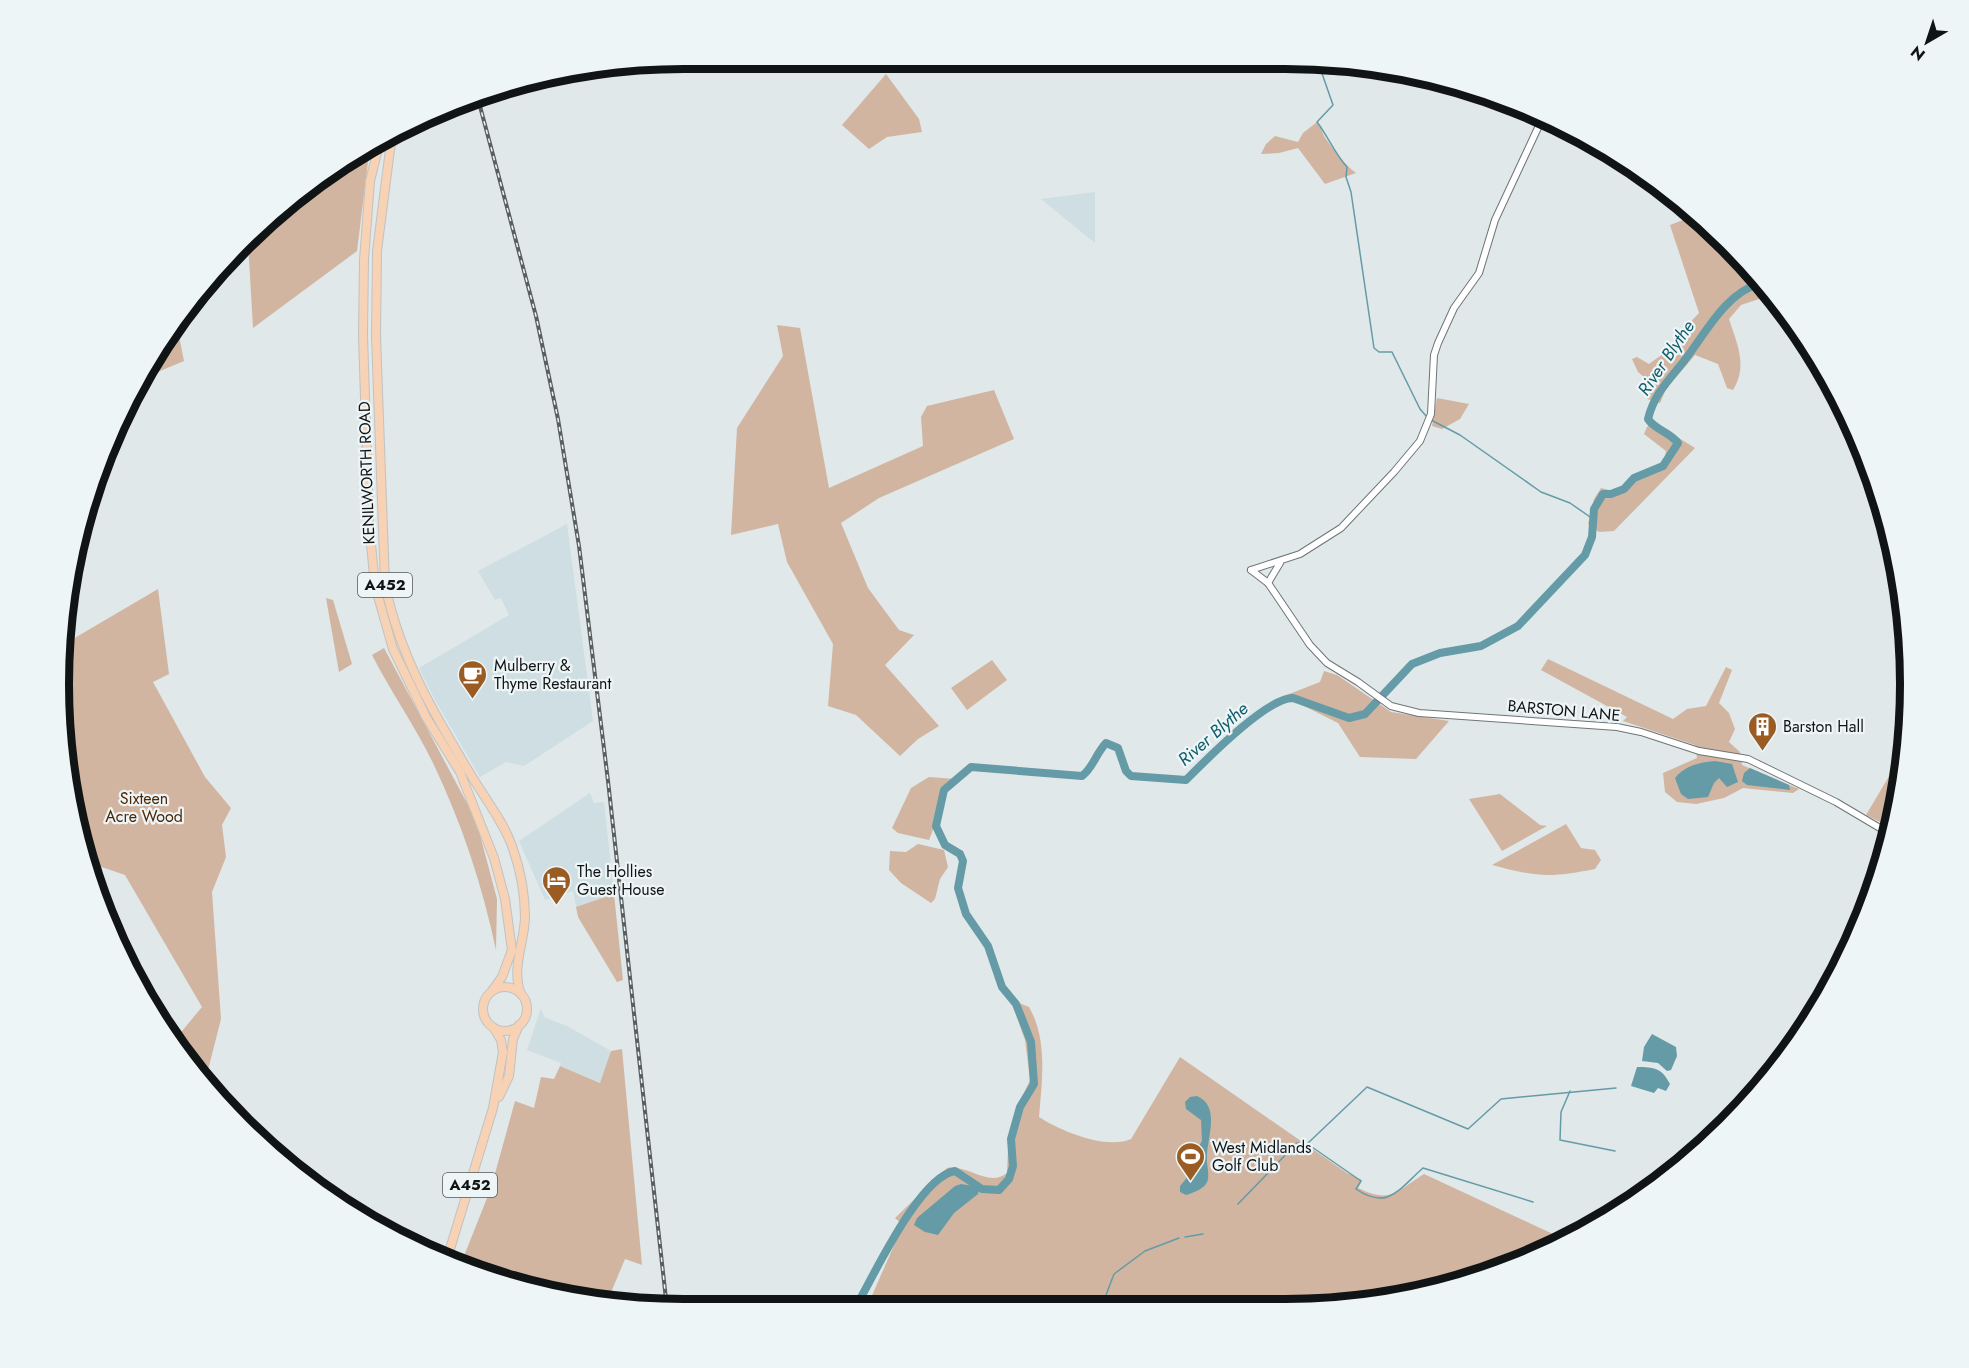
<svg xmlns="http://www.w3.org/2000/svg" width="1969" height="1368" viewBox="0 0 1969 1368" font-family="Jost,sans-serif">
<style>
.built{fill:#cedee2}
.green{fill:#d1b5a0}
.water{fill:#649ba7}
.lines{fill:none;stroke-linecap:round;stroke-linejoin:round}
.stream{stroke:#649ba7;stroke-width:1.5}
.river{stroke:#649ba7;stroke-width:8}
.tertiary-casing{stroke:#6e7577;stroke-width:8}
.trunk-casing{stroke:#c1c2c2;stroke-width:10}
.tertiary{stroke:#fff;stroke-width:6}
.trunk{stroke:#f8d2b4;stroke-width:8}
.rail-casing{stroke:#595e5f;stroke-width:4}
.rail{stroke:#eef5f7;stroke-width:1.5;stroke-dasharray:4.5;stroke-linecap:butt}
.labels{text-anchor:middle;stroke-width:4.5;stroke-linejoin:round;paint-order:stroke}
.shield{fill:#eef5f7;stroke:#535859;stroke-width:1.5}
.shield-label{font-size:15px;font-weight:bold;fill:#111415}
.street-label{font-size:16px;fill:#111415;stroke:#eef5f7}
.poi-label{font-size:16px;fill:#111415;stroke:#eef5f7;text-anchor:start}
.park-label{font-size:16px;fill:#4d2704;stroke:#eef5f7}
.water-label{font-size:18px;font-style:italic;fill:#105d6b;stroke:#eef5f7}
.rim{fill:none;stroke:#111415;stroke-width:8}
</style>
<rect width="100%" height="100%" fill="#e0e8ea"/>
<g class="built">
<polygon points="1095,192 1095,243 1041,199"/>
<polygon points="567,524 593,721 524,766 506,762 480,777 435,700 419,668 509,615 501,598 495,600 478,571"/>
<polygon points="590,793 594,803 604,802 614,894 576,907 573,891 545,900 519,841"/>
<polygon points="541,1008 544,1017 567,1026 611,1051 601,1083 560,1066 561,1063 527,1050"/>
</g>
<g class="green">
<polygon points="886,74 919,119 922,132 887,137 869,149 842,125"/>
<path d="M1317 122C1322 127 1322 134 1326 139 1335 152 1344 164 1356 173L1325 184 1298 148 1279 153 1261 154 1266 144 1275 136 1298 142 1303 133Z"/>
<polygon points="370,146 357,251 253,328 248,242 337,164"/>
<path d="M1696 215 1728 242 1750 270 1744 278 1750 288 1763 285 1771 295 1741 305 1729 319C1737 344 1748 366 1733 390L1727 388 1718 364 1695 355 1666 389 1660 403 1647 399 1646 387 1650 382 1638 372 1632 359 1637 357 1649 364 1667 351 1676 337 1699 313 1670 225Z"/>
<polygon points="176,321 184,361 141,379 164,337"/>
<polygon points="777,325 800,328 829,488 923,446 921,417 927,406 994,390 1014,439 879,498 841,523 868,588 899,630 914,635 885,665 939,726 918,739 900,756 856,715 828,706 833,644 787,562 778,524 731,535 737,428 783,356"/>
<polygon points="1437,398 1469,404 1460,419 1442,429 1432,426"/>
<polygon points="1653,422 1695,448 1614,531 1599,532 1588,524 1594,499 1601,488 1621,493 1630,486 1634,478 1663,466 1666,451 1644,434 1647,427"/>
<polygon points="158,589 169,674 153,682 205,777 231,808 222,825 226,857 212,892 221,1019 205,1082 165,1033 182,1031 202,1007 125,875 90,863 70,806 59,684 61,646"/>
<polygon points="326,598 333,600 352,664 339,672"/>
<path d="M384 648 476 820 497 899 496 950C482 884 462 824 433 763 415 726 391 692 372 655Z"/>
<polygon points="1548,659 1673,719 1687,709 1706,706 1726,667 1732,670 1719,703 1729,713 1735,729 1729,742 1740,752 1742,765 1799,789 1793,793 1743,788 1724,798 1696,804 1677,802 1665,792 1663,773 1697,758 1695,745 1623,721 1627,717 1541,670"/>
<polygon points="992,660 1007,680 967,710 951,688"/>
<polygon points="1324,671 1337,675 1391,712 1449,721 1416,759 1360,757 1338,723 1284,696 1320,682"/>
<polygon points="1904,751 1898,806 1892,828 1866,815"/>
<path d="M929 777 955 779C936 797 940 817 929 840L898 833 892 828 911 788Z"/>
<polygon points="1500,794 1540,825 1547,826 1502,851 1469,799"/>
<path d="M1566 824 1581 848 1595 850 1601 860 1595 869C1549 878 1537 877 1492 865Z"/>
<polygon points="918,844 944,850 948,867 940,879 935,899 931,903 901,883 889,870 890,851 906,852"/>
<polygon points="614,894 623,980 617,982 578,917 576,907"/>
<path d="M1019 1003 1029 1007C1048 1040 1042 1081 1039 1117 1060 1131 1107 1150 1131 1139L1180 1057 1347 1173 1362 1180 1358 1188C1392 1204 1395 1192 1424 1174L1568 1241 1407 1298 1285 1309H866L903 1225 895 1218 947 1168C968 1164 989 1188 1007 1173L1008 1149 1016 1110 1030 1080 1025 1040 1013 1007V1004Z"/>
<polygon points="622,1049 642,1265 625,1259 607,1302 562,1297 460,1266 491,1188 515,1101 534,1108 541,1077 554,1079 560,1066 600,1083 611,1051"/>
</g>
<g class="water">
<path d="M1715 761 1732 764 1738 782 1727 787 1719 778 1714 783 1708 797 1688 799 1681 794 1675 778C1684 766 1701 762 1715 761Z"/>
<polygon points="1750,768 1789,785 1790,790 1747,785 1742,781 1744,773"/>
<polygon points="1652,1034 1676,1047 1677,1056 1671,1070 1667,1071 1658,1063 1642,1061 1644,1047"/>
<path d="M1637 1067C1654 1067 1662 1068 1670 1084L1666 1091 1658 1088 1654 1093 1631 1086Z"/>
<path d="M1197 1096C1221 1106 1207 1139 1207 1156 1206 1165 1211 1177 1206 1184 1203 1189 1192 1193 1186 1195L1180 1192V1186L1190 1174 1194 1166V1154L1202 1141 1201 1120 1186 1109 1185 1102 1190 1097Z"/>
<polygon points="961,1184 973,1186 979,1190 978,1194 954,1213 938,1235 925,1232 914,1225 917,1218 955,1186"/>
</g>
<g class="lines">
<g class="stream">
<path d="M1318 62 1333 105 1317 122C1328 136 1334 153 1347 167L1346 177 1351 192 1374 348 1379 352H1392L1420 409 1427 417"/>
<polyline points="1431,420 1460,435 1541,492 1570,503 1593,519"/>
<polyline points="137,985 147,997 154,1014"/>
<polyline points="1570,1091 1561,1112 1560,1140 1615,1151"/>
<path d="M1309 1145 1361 1181 1356 1189C1388 1211 1399 1189 1423 1168L1533 1202"/>
<polyline points="1238,1204 1297,1143 1307,1144 1367,1087 1468,1129 1501,1099 1616,1088"/>
<polyline points="1185,1237 1203,1234"/>
<polyline points="1106,1309 1103,1303 1114,1274 1145,1251 1179,1238"/>
</g>
<path class="river" d="M856 1309 860 1299C877 1269 921 1176 955 1171L982 1189 999 1190 1009 1179 1013 1166 1011 1139 1020 1107 1034 1084 1031 1042 1022 1019 1016 1004 1002 987 988 946 966 914 958 888 963 861 960 854 945 845 936 826 944 790 971 767 1082 776C1093 768 1095 755 1106 743L1118 748 1126 771 1131 776 1186 780C1205 761 1266 698 1293 698L1349 718 1365 714 1412 664 1440 653 1481 646 1518 626 1585 555 1592 537 1594 509 1603 494H1611L1624 489 1634 478 1663 466 1678 443C1670 432 1655 430 1648 419 1654 394 1669 380 1684 361 1706 333 1725 293 1761 283"/>
<defs>
<g id="tertiary">
<polyline points="1251,570 1268,583 1310,645 1327,663 1358,682 1391,706 1419,713 1617,727 1641,732 1699,751 1748,759 1836,802 1890,834"/>
<polyline points="1251,570 1300,554 1341,528 1394,472 1420,441 1431,414 1434,355 1438,343 1454,308 1479,273 1495,220 1543,117"/>
<polyline points="1268,583 1280,563"/>
</g>
<g id="trunk">
<path d="M392 134 377 251 376 336 385 584C399 655 434 714 471 775 484 797 503 821 512 846 520 868 525 894 525 918 524 944 511 969 521 994"/>
<polyline points="380,141 370,181 364,260 363,335 369,523 375,586 393,649 426,717 460,772 494,858 505,899 512,950 502,977 492,991"/>
<circle cx="505" cy="1009" r="22"/>
<polyline points="499,1097 509,1076 513,1039 519,1025"/>
<polyline points="446,1262 493,1108 503,1052 501,1040 493,1027"/>
</g>
</defs>
<use href="#tertiary" class="tertiary-casing"/>
<use href="#trunk" class="trunk-casing"/>
<use href="#tertiary" class="tertiary"/>
<use href="#trunk" class="trunk"/>
<defs>
<polyline id="rail" points="477,95 536,316 558,419 579,546 608,781 667,1308"/>
</defs>
<use href="#rail" class="rail-casing"/>
<use href="#rail" class="rail"/>
</g>
<defs>
<symbol id="cafe-pin" viewBox="-11 -11 22 30"><path d="M0 17L-7.5 6A9.5 9.5 0 1 1 7.5 6Z" fill="#9b5c24" stroke="#eef5f7"/><path d="M-5.5-4.5H6V0H3Q3 3.5 0 3.5H-2.5Q-5.5 3.5-5.5 0ZM3-3.2v2h1.7v-2ZM-6 4.5H4V6H-6Z" fill="#fff"/></symbol>
<symbol id="building-pin" viewBox="-11 -11 22 30"><path d="M0 17L-7.5 6A9.5 9.5 0 1 1 7.5 6Z" fill="#9b5c24" stroke="#eef5f7"/><path d="M-4-6H4V6H1V3H-1V6H-4ZM-2.5-4.3h1.7v1.8h-1.7ZM.8-4.3h1.7v1.8H.8ZM-2.5-1h1.7V.8h-1.7ZM.8-1h1.7V.8H.8Z" fill="#fff"/></symbol>
<symbol id="hotel-pin" viewBox="-11 -11 22 30"><path d="M0 17L-7.5 6A9.5 9.5 0 1 1 7.5 6Z" fill="#9b5c24" stroke="#eef5f7"/><path d="M-6-4.5h1.5V1H6V5H4.5V3h-9V5H-6ZM-4 0a1.8 1.8 0 1 1 3.6 0ZM.5 0V-2.5h3Q6-2.5 6 0Z" fill="#fff"/></symbol>
<symbol id="stadium-pin" viewBox="-11 -11 22 30"><path d="M0 17L-7.5 6A9.5 9.5 0 1 1 7.5 6Z" fill="#9b5c24" stroke="#eef5f7"/><path d="M0-5a6.5 5 0 1 0 0 10a6.5 5 0 1 0 0-10ZM-3.5-1.8h7v3.6h-7Z" fill="#fff"/></symbol>
</defs>
<g fill-rule="evenodd">
<use href="#cafe-pin" x="456" y="658" width="33" height="45"/>
<use href="#building-pin" x="1746" y="710" width="33" height="45"/>
<use href="#hotel-pin" x="540" y="864" width="33" height="45"/>
<use href="#stadium-pin" x="1174" y="1140" width="33" height="45"/>
</g>
<g class="labels">
<g class="shield">
<rect x="358" y="573" width="54" height="24" rx="4.5"/>
<rect x="443" y="1173" width="54" height="24" rx="4.5"/>
</g>
<g class="shield-label">
<text x="385" y="590">A452</text>
<text x="470" y="1190">A452</text>
</g>
<g class="street-label">
<text transform="translate(366 473) rotate(-92)" y="6">KENILWORTH ROAD</text>
<text transform="translate(1564 710) rotate(5)" y="6">BARSTON LANE</text>
</g>
<g class="poi-label">
<text x="494" y="671">Mulberry &amp;<tspan x="494" dy="18">Thyme Restaurant</tspan></text>
<text x="1783" y="732">Barston Hall</text>
<text x="577" y="877">The Hollies<tspan x="577" dy="18">Guest House</tspan></text>
<text x="1212" y="1153">West Midlands<tspan x="1212" dy="18">Golf Club</tspan></text>
</g>
<g class="park-label">
<text x="144" y="804">Sixteen<tspan x="144" dy="18">Acre Wood</tspan></text>
</g>
<g class="water-label">
<text transform="translate(1666 358) rotate(-56)" y="6">River Blythe</text>
<text transform="translate(1213 734) rotate(-41)" y="6">River Blythe</text>
</g>
</g>
<path d="M0 0H1969V1368H0ZM684 69H1285A615 615 0 0 1 1900 684V684A615 615 0 0 1 1285 1299H684A615 615 0 0 1 69 684V684A615 615 0 0 1 684 69Z" fill="#eef5f7" fill-rule="evenodd"/>
<path class="rim" d="M684 69H1285A615 615 0 0 1 1900 684V684A615 615 0 0 1 1285 1299H684A615 615 0 0 1 69 684V684A615 615 0 0 1 684 69Z"/>
<g transform="translate(1927 42) rotate(219)" stroke="#eef5f7" stroke-width="4.5" paint-order="stroke">
<path d="M0-4.5L10 22L0 15L-10 22Z" fill="#111415"/>
<text y="-9" font-size="16" font-weight="bold" text-anchor="middle" fill="#111415">N</text>
</g>
</svg>
